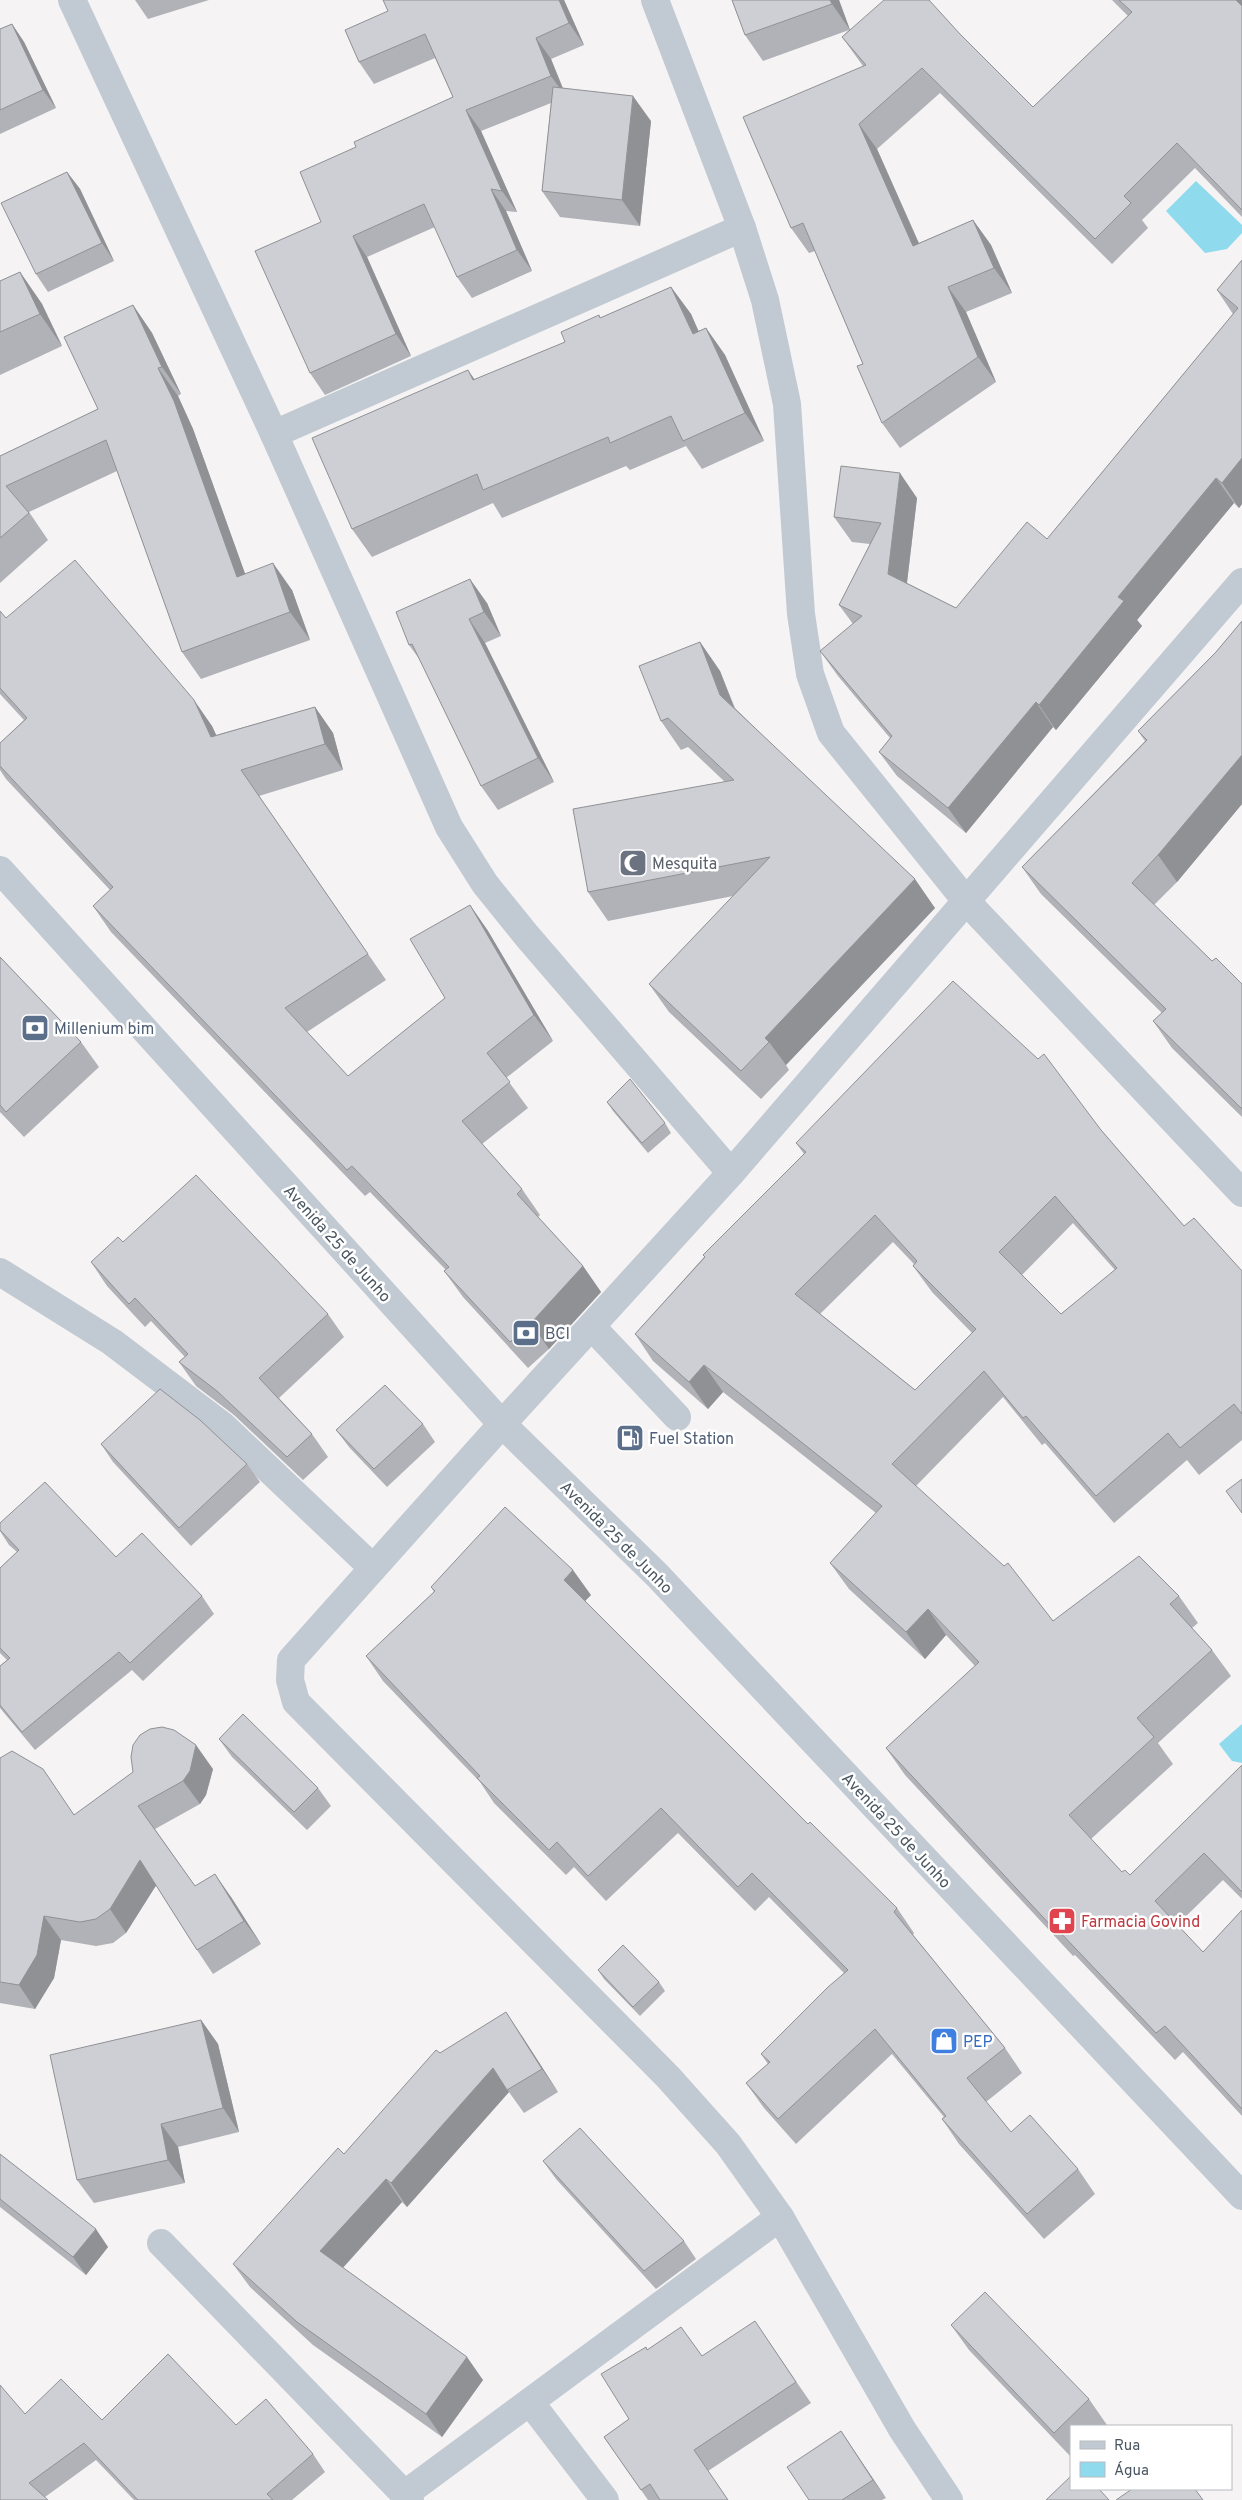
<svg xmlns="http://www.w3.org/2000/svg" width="1242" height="2500" viewBox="0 0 1242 2500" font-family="Overpass,sans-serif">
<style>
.water{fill:#90daee}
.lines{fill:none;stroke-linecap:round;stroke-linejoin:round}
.minor{stroke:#c1cad2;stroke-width:28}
.wall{fill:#b0b2b7;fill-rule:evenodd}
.shaded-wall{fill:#909195}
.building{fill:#cdcfd5;stroke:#909195;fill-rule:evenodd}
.labels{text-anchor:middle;stroke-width:5;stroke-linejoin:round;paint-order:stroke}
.worship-label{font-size:16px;fill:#5b616d;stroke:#fff;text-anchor:start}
.service-label{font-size:16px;fill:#4e5e75;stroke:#fff;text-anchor:start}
.street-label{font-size:16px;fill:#4a5661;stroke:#fff}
.health-label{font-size:16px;fill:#be3a42;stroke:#fff;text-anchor:start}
.shop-label{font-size:16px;fill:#366cbe;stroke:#fff;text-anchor:start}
</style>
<rect width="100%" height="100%" fill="#f5f3f3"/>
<g class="water">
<polygon points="1196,181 1242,225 1242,233 1227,249 1205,253 1166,211"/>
<polygon points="1242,1724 1242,1763 1232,1761 1219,1744"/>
</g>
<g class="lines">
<g class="minor">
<polyline points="72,0 274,434 449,827 485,884 527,936 731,1173"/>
<polyline points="655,0 742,228 765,300 787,404 801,614 810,674 831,733 967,902 1242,1193"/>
<polyline points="274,434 742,228"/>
<polyline points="0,870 502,1424 657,1575 1242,2196"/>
<polyline points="0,1272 112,1342 223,1426 373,1568"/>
<polyline points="592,1327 677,1417"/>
<polyline points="161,2243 410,2500"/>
<polyline points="530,2402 605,2500"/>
<polyline points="405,2494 780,2217"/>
<polyline points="949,2500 902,2429 780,2217 728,2144 668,2077 296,1702 290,1680 291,1660 502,1424 731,1173 1242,582"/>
</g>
</g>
<g class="wall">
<polygon points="135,0 209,0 148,19"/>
<polygon points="564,0 584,45 551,59 563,88 651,121 640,226 560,217 542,191 551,103 481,131 517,212 506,211 532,271 472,298 457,277 435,227 367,257 411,356 325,395 310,373 321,222 356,147 453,97 435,58 374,84 359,62 345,30"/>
<polygon points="732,0 839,0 850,30 960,34 1033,107 1128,16 1112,0 1242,0 1242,217 1195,168 1142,220 1148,228 1112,264 940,93 877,149 919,243 973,220 991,245 1012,293 966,312 996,382 900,448 882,423 863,364 815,251 809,253 791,228 863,66 842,37 849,30 763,61 745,35"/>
<polygon points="12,24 24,42 56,108 0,134 0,29"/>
<polygon points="67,172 80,189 114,261 48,292 36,274"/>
<polygon points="1242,260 1242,504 1239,508 1234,503 1137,620 1142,626 1056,730 1053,727 966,833 897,776 879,752 890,738 838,676 820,651 853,624 839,605 870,544 852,542 834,517 917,498 907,583 956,608 1047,539 1233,314 1217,290"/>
<polygon points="20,272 42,304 62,346 0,375 0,281"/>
<polygon points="671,287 691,314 698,331 706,328 725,355 764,441 702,469 686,446 630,470 626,466 502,518 493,503 372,557 352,529 475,380 565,342 600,318"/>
<polygon points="133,305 152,333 181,394 178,396 193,429 245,574 292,590 310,640 201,679 182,652 117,471 29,512 48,540 0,583 0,456 98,409"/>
<polygon points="487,603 501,636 485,643 554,782 498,810 481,786 420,660 409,645"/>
<polygon points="0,611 6,618 212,726 216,735 315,707 333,733 343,770 259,796 386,980 307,1032 348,1076 445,998 470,905 488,931 553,1041 506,1078 528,1108 482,1144 522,1189 540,1215 538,1217 583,1266 601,1292 549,1349 528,1368 463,1297 444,1271 446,1270 370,1192 365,1196 111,932 93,906 110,890 6,779 0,770 0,743 24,720 0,694"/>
<polygon points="1242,621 1242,804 1177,882 1154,905 1212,961 1242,984 1242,1117 1172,1048 1153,1021 1162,1013 1041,894 1022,867 1145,741 1138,731 1216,652"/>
<polygon points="700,642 720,671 735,708 935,908 786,1065 789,1070 761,1099 669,1012 649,984 733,896 608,921 588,892 725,782 688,747 681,750 661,721"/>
<polygon points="0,957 81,1042 99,1067 24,1137 0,1112"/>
<polygon points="607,1102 665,1123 671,1133 648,1153 613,1111"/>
<path d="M1101 1130 1184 1226 1242 1271V1440L1199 1475 1187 1460 1114 1523 1045 1443 1042 1445 1003 1397 916 1486 1053 1621 1179 1596 1198 1623 1192 1628 1212 1650 1231 1676 1158 1743 1173 1764 1091 1839 1122 1872 1130 1875 1242 1765V1899L1223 1880 1177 1925 1203 1952 1242 1910V2116L1183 2052 1175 2060 1075 1955 1073 1956 905 1775 886 1748 975 1666 946 1635 925 1659 849 1589 830 1563 876 1513 723 1392 708 1409 653 1361 635 1334 704 1257 804 1154 796 1143ZM1073 1223 1115 1270 1061 1314 1022 1275ZM893 1242 914 1264 913 1266 932 1292 972 1333 915 1390 820 1314Z"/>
<polygon points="123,1242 328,1314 344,1337 279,1398 312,1434 328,1457 303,1480 234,1415 196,1386 179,1362 185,1357 151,1321 145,1327 107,1286 91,1262"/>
<polygon points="423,1424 435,1442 387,1487 349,1447 336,1430"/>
<polygon points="101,1444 247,1464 260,1482 191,1546 113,1462"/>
<polygon points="0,1523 116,1557 202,1596 214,1614 143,1681 132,1670 35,1750 0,1708 0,1666 7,1660 0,1653 0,1568 17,1552 9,1545 0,1531"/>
<polygon points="431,1587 591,1595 585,1601 808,1824 897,1908 914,1933 913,1935 1005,2048 1022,2073 986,2102 1011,2132 1078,2169 1095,2194 1044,2239 959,2144 942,2119 944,2117 892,2054 796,2144 764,2108 746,2083 768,2064 761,2054 844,1973 769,1897 755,1911 678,1833 606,1901 574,1867 566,1875 494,1803 480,1782 383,1681 366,1656 434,1592"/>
<polygon points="219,1739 318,1788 331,1806 307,1830 232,1757"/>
<polygon points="0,1758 75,1815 213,1769 206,1795 200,1804 155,1829 195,1886 231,1897 261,1944 213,1974 197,1950 156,1885 126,1933 113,1943 96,1946 61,1940 54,1978 35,2009 0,2003"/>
<polygon points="598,1970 659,1982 665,1991 640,2016 604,1979"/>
<polygon points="201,2020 218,2044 239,2132 178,2147 185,2183 94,2203 77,2180"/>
<polygon points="522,2036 558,2092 524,2113 509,2092 407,2207 402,2202 343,2268 483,2380 442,2437 313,2345 250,2287 233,2264 344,2154 440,2053"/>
<polygon points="0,2154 108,2247 86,2275 0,2207"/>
<polygon points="543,2161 684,2241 696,2259 656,2289 556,2179"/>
<polygon points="951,2325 1089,2399 1107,2425 1106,2426 1071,2426 1071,2457 969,2350"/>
<polygon points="769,2342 811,2403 708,2471 728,2500 648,2500 604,2437 629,2419 648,2350 702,2356"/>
<polygon points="25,2414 102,2420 236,2425 313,2454 325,2472 292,2500 134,2500 96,2460 45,2497 0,2500"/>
<polygon points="841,2431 886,2498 882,2500 809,2500"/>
</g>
<g class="shaded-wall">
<polygon points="559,0 564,0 584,45 569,23"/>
<polygon points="830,0 839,0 850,30 832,4"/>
<polygon points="1232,0 1242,0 1242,8"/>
<polygon points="12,24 24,42 56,108 43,90"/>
<polygon points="536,38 551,59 566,97 551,76"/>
<polygon points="633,96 651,121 640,226 622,200"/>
<polygon points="466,110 481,131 517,212 502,191"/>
<polygon points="859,124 877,149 931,271 913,246"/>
<polygon points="67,172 80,189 114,261 102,243"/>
<polygon points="491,189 506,211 532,271 517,250"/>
<polygon points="973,220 991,245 1012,293 994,268"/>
<polygon points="353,236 367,257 411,356 396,334"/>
<polygon points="20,272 42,304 62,346 40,314"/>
<polygon points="671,287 691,314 712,361 693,334"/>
<polygon points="948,287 966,312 996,382 978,357"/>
<polygon points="133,305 152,333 181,394 162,367"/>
<polygon points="706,328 725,355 764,441 745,413"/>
<polygon points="158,368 178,396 193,429 256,604 237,577"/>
<polygon points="468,370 487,397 473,380"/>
<polygon points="1242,458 1242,504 1239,508 1222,483"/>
<polygon points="900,473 917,498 905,599 888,574"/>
<polygon points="1216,478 1234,503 1137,620 1142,626 1056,730 1039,705 1118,597"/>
<polygon points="273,563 292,590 310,640 290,612"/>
<polygon points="470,579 487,603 501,636 484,612"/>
<polygon points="469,619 485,643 554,782 538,758"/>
<polygon points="700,642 720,671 740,723 720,695"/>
<polygon points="194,700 212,726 229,763 211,737"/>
<polygon points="1036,702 1053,727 966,833 948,808"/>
<polygon points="315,707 333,733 343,770 325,744"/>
<polygon points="1242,755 1242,804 1177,882 1158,855"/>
<polygon points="915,879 935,908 786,1065 769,1042 765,1038"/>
<polygon points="470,905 488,931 553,1041 534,1015"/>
<polygon points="583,1266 601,1292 549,1349 531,1323"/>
<polygon points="704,1365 723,1392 708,1409 689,1382"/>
<polygon points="573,1570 591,1595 582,1604 564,1580"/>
<polygon points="928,1609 946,1635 925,1659 906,1632"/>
<polygon points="196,1745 213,1769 206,1795 200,1804 183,1781"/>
<polygon points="140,1860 157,1884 126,1933 110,1909"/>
<polygon points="215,1874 231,1897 261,1944 244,1921"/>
<polygon points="44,1916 61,1940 54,1978 35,2009 19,1985"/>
<polygon points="506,2012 522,2036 558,2092 542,2069"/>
<polygon points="201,2020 218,2044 239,2132 223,2108"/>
<polygon points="493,2068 509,2092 407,2207 391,2183"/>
<polygon points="161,2124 178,2147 185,2183 168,2160"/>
<polygon points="386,2179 402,2202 336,2275 320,2251"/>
<polygon points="96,2229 108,2247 86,2275 73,2257"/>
<polygon points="467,2357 483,2380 442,2437 426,2414"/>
<polygon points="841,2431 853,2449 886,2498 873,2480"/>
</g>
<g class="building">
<polygon points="383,0 559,0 569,23 536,38 551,76 466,110 502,191 491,189 517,250 457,277 424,204 353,236 396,334 310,373 255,251 321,222 300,172 356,147 354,142 453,97 425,34 359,62 345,30 388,11"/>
<polygon points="732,0 830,0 832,4 745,35"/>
<polygon points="884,0 929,0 960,34 1033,107 1132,12 1119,0 1236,0 1242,6 1242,210 1177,143 1124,196 1131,203 1095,239 922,68 859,124 913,246 973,220 994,268 948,287 978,357 882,423 857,366 863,364 803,223 791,228 743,117 866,65 842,37"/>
<polygon points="12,24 43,90 0,110 0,29"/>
<polygon points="553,87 633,96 622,200 542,191"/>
<polygon points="67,172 102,243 36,274 1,203"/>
<polygon points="1242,260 1242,458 1222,483 1216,478 1118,597 1124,601 1039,705 1036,702 948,808 879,752 892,736 820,651 862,616 839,605 881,523 834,517 841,466 900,473 888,574 956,608 1027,522 1047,539 1238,308 1217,290"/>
<polygon points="20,272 40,314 0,332 0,281"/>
<polygon points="671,287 693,334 706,328 745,413 683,441 671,416 610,443 608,437 483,490 477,474 352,529 312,438 468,370 473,380 565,342 561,332 599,315 600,318"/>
<polygon points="133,305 162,367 158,368 174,401 237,577 273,563 290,612 182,652 106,440 6,486 29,513 0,538 0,456 98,409 64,337"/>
<polygon points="75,560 194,700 211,737 315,707 325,744 241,770 368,954 285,1008 348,1076 445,998 410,939 470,905 534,1015 487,1053 510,1082 462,1121 522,1189 517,1194 583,1266 531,1323 510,1342 444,1271 449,1267 352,1166 347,1170 93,906 113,887 0,766 0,743 27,718 0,688 0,611 6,618"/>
<polygon points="470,579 484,612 469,619 538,758 481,786 412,644 409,645 396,612"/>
<polygon points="1242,621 1242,755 1158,855 1132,883 1212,961 1216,958 1242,984 1242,1109 1153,1021 1166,1009 1022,867 1147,740 1138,731 1216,652"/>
<polygon points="700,642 720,695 915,879 765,1038 769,1042 741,1071 649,984 770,857 588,892 573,809 734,780 668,718 661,721 639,666"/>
<polygon points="0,957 81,1042 6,1112 0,1105"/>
<path d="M953 981 1038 1059 1044 1054 1101 1130 1184 1226 1194 1218 1242 1271V1414L1234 1404 1180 1448 1168 1433 1096 1496 1026 1416 1023 1418 984 1371 892 1464 1004 1566 1008 1563 1053 1621 1139 1556 1179 1596 1170 1604 1212 1650 1137 1718 1154 1737 1069 1815 1122 1872 1125 1870 1130 1875 1242 1765V1892L1204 1853 1155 1901 1203 1952 1242 1910V2109L1165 2026 1156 2033 1056 1928 1054 1929 886 1748 979 1662 928 1609 906 1632 830 1563 882 1506 704 1365 689 1382 635 1334 705 1257 703 1255 806 1152 796 1143ZM1055 1196 1117 1268 1061 1314 999 1252ZM875 1215 917 1261 913 1266 976 1329 915 1390 795 1294Z"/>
<polygon points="630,1079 665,1123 642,1143 607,1102"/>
<polygon points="196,1175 328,1314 259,1378 312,1434 287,1457 217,1391 179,1362 188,1354 135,1298 129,1304 91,1262 118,1237 123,1242"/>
<polygon points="385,1385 423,1424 374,1469 336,1430"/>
<polygon points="160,1389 200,1420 247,1464 179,1528 101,1444"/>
<polygon points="1242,1479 1242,1513 1226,1491"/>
<polygon points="45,1482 116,1557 142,1533 202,1596 130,1663 119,1652 22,1732 0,1705 0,1666 10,1658 0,1648 0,1568 19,1550 0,1530 0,1523"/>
<polygon points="505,1507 573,1570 564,1580 808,1824 810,1822 897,1908 894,1912 1005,2048 967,2078 1011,2132 1030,2115 1078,2169 1027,2214 942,2119 946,2116 875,2029 778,2119 746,2083 770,2062 761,2054 828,1987 848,1970 752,1873 738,1887 661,1808 588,1876 557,1842 549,1850 477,1778 480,1776 366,1656 435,1591 431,1587"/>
<polygon points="243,1714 318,1788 294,1812 219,1739"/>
<polygon points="162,1727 174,1730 196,1745 190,1771 183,1781 138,1806 195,1886 215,1874 244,1921 197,1950 140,1860 110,1909 96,1919 80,1922 44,1916 37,1955 19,1985 0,1982 0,1758 12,1751 43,1769 74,1815 133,1772 131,1757 133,1745 140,1735 150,1729"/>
<polygon points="623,1945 659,1982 633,2007 598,1970"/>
<polygon points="506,2012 542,2069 507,2090 493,2068 391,2183 386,2179 320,2251 467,2357 426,2414 297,2322 233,2264 338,2148 344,2154 436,2050 440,2053"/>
<polygon points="201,2020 223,2108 161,2124 168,2160 77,2180 50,2055"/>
<polygon points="580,2128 684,2241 644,2271 543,2161"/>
<polygon points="0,2154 96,2229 73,2257 0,2199"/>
<polygon points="985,2292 1089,2399 1054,2433 951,2325"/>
<polygon points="755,2321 796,2382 694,2450 728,2500 660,2500 650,2484 641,2490 604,2437 629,2419 601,2374 646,2347 647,2350 681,2327 702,2356"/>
<polygon points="168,2354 236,2425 266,2399 313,2454 267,2494 273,2500 138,2500 84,2443 29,2483 48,2500 0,2500 0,2385 25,2414 61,2379 102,2420"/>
<polygon points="841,2431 873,2480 842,2500 809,2500 787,2467"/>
<polygon points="1071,2476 1071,2489 1099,2489 1109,2500 1046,2500"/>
<polygon points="1132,2489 1195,2489 1203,2500 1116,2500"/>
</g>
<defs>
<symbol id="mosque-square" viewBox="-11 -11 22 22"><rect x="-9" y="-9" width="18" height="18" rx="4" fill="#6b7280" stroke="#fff"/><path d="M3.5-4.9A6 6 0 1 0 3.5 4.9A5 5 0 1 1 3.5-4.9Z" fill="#fff"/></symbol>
<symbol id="bank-square" viewBox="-11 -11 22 22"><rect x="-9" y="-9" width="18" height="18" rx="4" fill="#5c6f8a" stroke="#fff"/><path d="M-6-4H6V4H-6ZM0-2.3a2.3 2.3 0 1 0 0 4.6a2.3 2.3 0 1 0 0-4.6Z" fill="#fff"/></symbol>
<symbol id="fuel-square" viewBox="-11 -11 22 22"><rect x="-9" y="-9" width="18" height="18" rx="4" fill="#5c6f8a" stroke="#fff"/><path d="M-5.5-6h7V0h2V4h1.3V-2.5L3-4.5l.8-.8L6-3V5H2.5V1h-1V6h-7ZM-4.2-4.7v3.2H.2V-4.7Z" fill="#fff"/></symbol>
<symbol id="pharmacy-square" viewBox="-11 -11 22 22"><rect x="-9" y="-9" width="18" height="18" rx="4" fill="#e0444e" stroke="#fff"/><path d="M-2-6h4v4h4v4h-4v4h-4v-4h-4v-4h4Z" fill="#fff"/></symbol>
<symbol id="shop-square" viewBox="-11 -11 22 22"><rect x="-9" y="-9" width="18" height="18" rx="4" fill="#3f7fe0" stroke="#fff"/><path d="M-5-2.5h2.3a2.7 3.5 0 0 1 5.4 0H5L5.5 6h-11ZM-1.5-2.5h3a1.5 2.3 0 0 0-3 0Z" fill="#fff"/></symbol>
</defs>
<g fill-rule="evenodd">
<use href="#mosque-square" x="617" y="847" width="32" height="32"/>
<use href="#bank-square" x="19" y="1012" width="32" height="32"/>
<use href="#bank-square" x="510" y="1317" width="32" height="32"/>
<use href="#fuel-square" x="614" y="1422" width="32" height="32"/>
<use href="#pharmacy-square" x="1046" y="1905" width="32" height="32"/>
<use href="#shop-square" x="928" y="2025" width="32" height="32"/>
</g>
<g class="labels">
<g class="worship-label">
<text x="652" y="869">Mesquita</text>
</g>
<g class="service-label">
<text x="54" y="1034">Millenium bim</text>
<text x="545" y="1339">BCI</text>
<text x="649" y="1444">Fuel Station</text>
</g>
<g class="street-label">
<text transform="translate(338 1243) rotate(48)" y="6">Avenida 25 de Junho</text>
<text transform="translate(617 1537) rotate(45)" y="6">Avenida 25 de Junho</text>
<text transform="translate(897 1830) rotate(47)" y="6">Avenida 25 de Junho</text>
</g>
<g class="health-label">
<text x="1081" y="1927">Farmacia Govind</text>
</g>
<g class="shop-label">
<text x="963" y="2047">PEP</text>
</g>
</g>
<rect x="1070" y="2425" width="162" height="65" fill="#ffffff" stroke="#b7bbc0"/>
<rect x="1080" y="2441" width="25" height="8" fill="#c1cad2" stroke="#b7bbc0"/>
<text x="1114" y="2450" font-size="15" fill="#4a5661">Rua</text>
<rect x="1080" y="2462" width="25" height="15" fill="#90daee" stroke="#b7bbc0"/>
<text x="1114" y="2475" font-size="15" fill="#4a5661">Água</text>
</svg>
